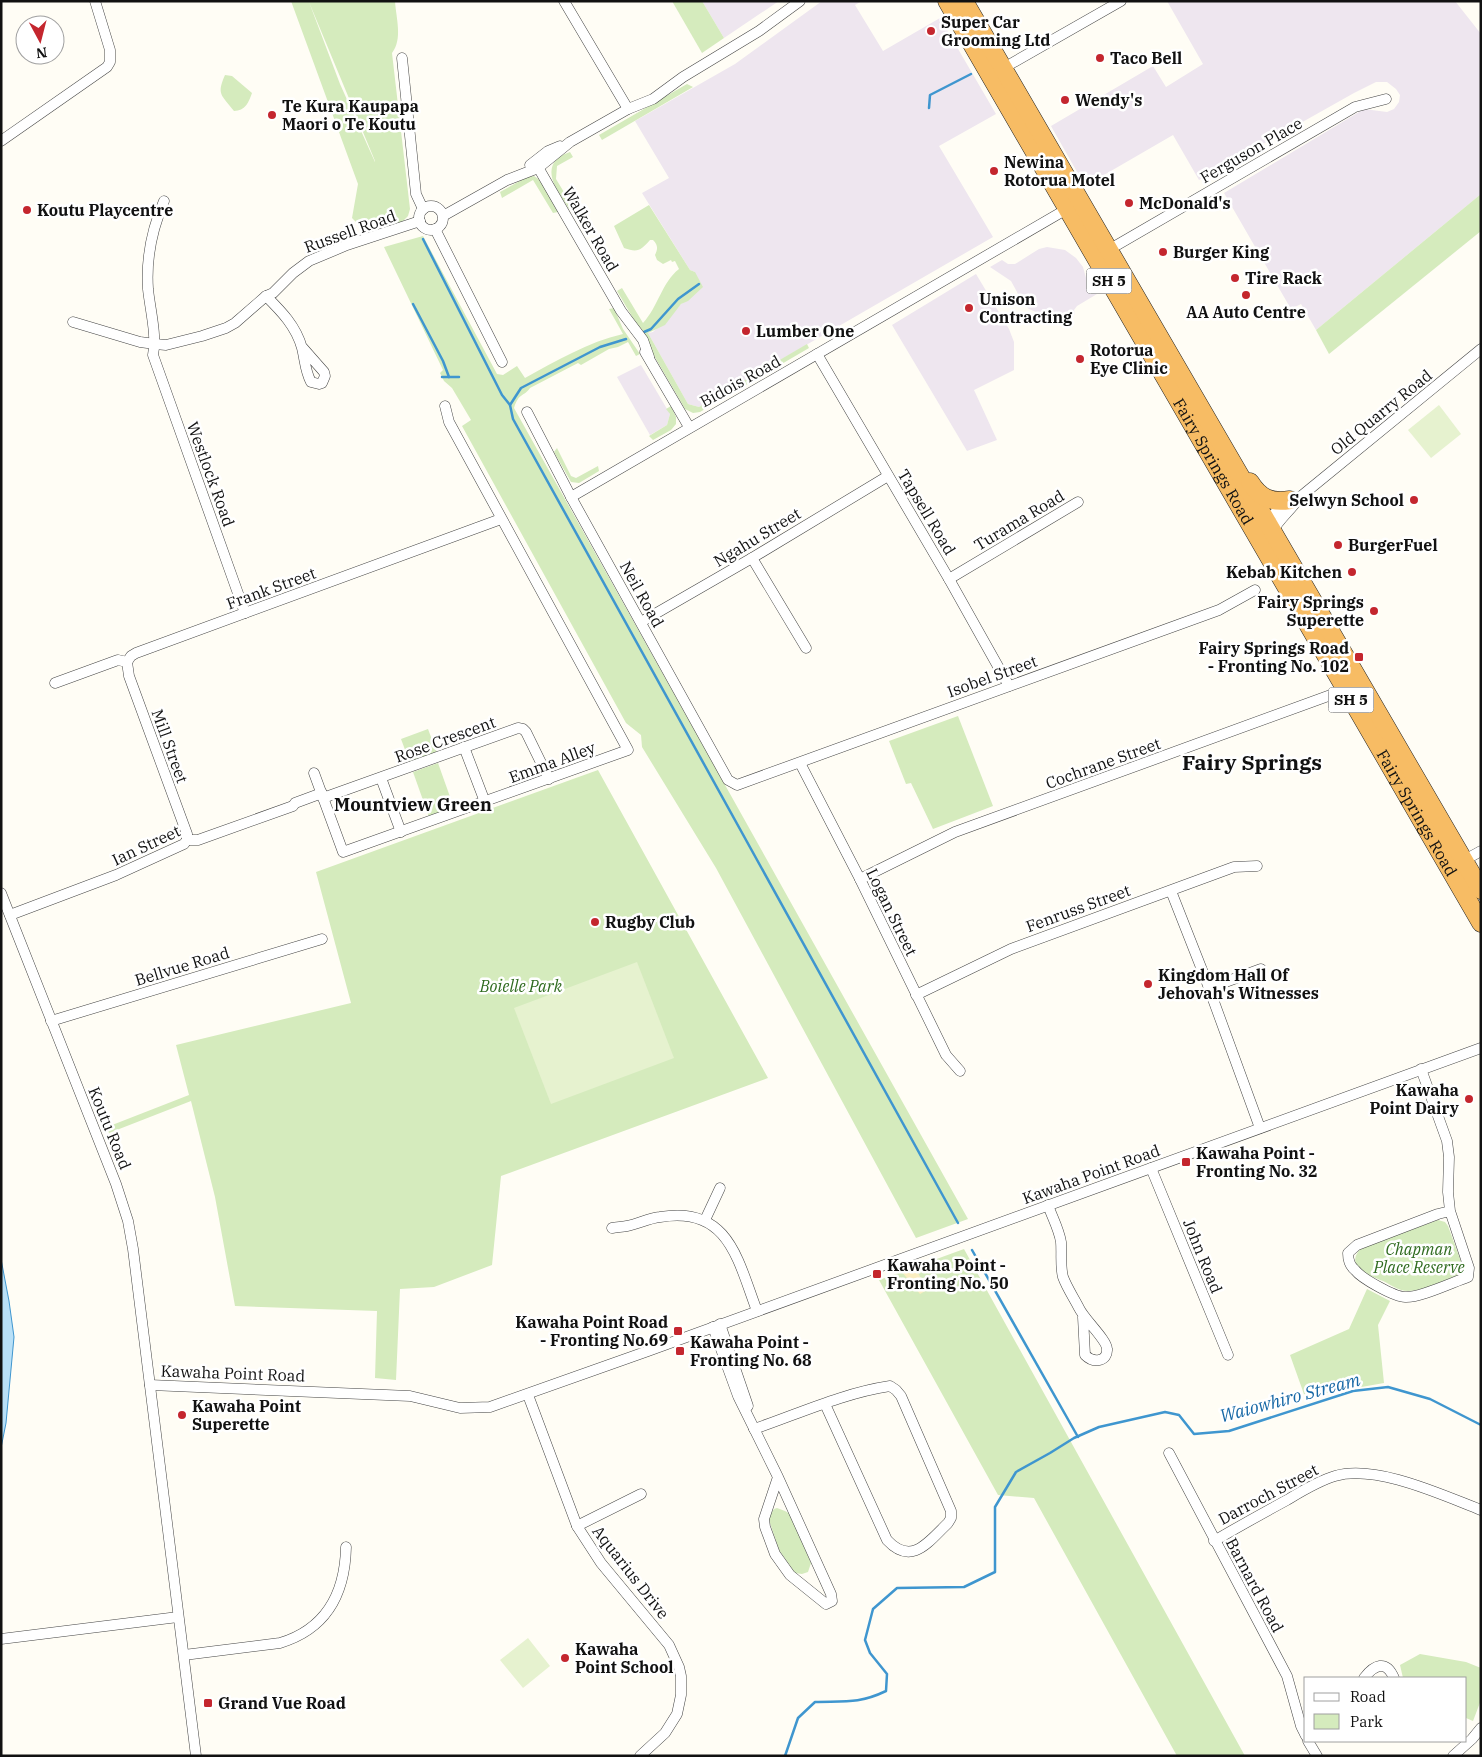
<svg xmlns="http://www.w3.org/2000/svg" width="1482" height="1757" viewBox="0 0 1482 1757" font-family="'IBM Plex Serif',serif">
<style>
.industrial{fill:#eee6ef}
.green{fill:#d5ebbd;fill-rule:evenodd}
.sand{fill:#fbeec1}
.pitch{fill:#e6f2cf}
.water{fill:#b9e0f7;stroke:#3f96cf}
.lines{fill:none;stroke-linecap:round;stroke-linejoin:round}
.stream{stroke:#3f96cf;stroke-width:2.5}
.minor-casing{stroke:#444;stroke-width:11}
.trunk-casing{stroke:#222;stroke-width:19}
.minor{stroke:#fff;stroke-width:10}
.trunk{stroke:#f7bc64;stroke-width:18}
.poi-dot{fill:#c4262e;stroke:#fff;stroke-width:2}
.labels{text-anchor:middle;stroke-width:5;stroke-linejoin:round;paint-order:stroke}
.shield{fill:#fff;stroke:#585858;stroke-width:1}
.shield-label{font-size:15px;font-weight:bold;fill:#111}
.poi-label{font-size:16px;font-weight:bold;fill:#111;stroke:#fff;text-anchor:start}
.street-label{font-size:16px;fill:#111;stroke:#fff}
.park-label{font-size:16px;font-style:italic;fill:#2f6b1f;stroke:#fff}
.neighbourhood-label{font-size:18px;font-weight:bold;fill:#111;stroke:#fff}
.water-label{font-size:18px;font-style:italic;fill:#1768a6;stroke:#fff}
.district-label{font-size:21px;font-weight:bold;fill:#111;stroke:#fff}
</style>
<rect width="100%" height="100%" fill="#fffdf5"/>
<g class="industrial">
<polygon points="702,1 779,1 724,38"/>
<polygon points="822,1 862,1 855,5 883,51 940,18 996,114 939,146 993,237 699,407 688,404 648,333 653,332 681,304 686,301 695,272 690,270 642,193 669,178 635,121 735,64"/>
<polygon points="1167,1 1455,1 1481,34 1481,194 1316,330 1301,304 1291,309 1224,193 1364,109 1387,112 1394,109 1399,102 1400,95 1396,89 1387,82 1376,82 1354,93 1199,180 1173,135 1085,186 1051,126 1153,66 1166,87 1203,64"/>
<polygon points="1047,247 1065,250 1076,258 1083,267 1086,278 1094,282 1100,294 1097,294 1077,306 1074,310 1075,314 1063,322 1061,318 1036,312 1029,309 1023,303 1011,281 990,267 1002,260 1008,264 1015,264 1039,249"/>
<polygon points="976,274 1009,329 1014,342 1014,370 974,390 997,440 967,451 892,325"/>
<polygon points="641,365 670,414 667,425 650,435 617,377"/>
</g>
<g class="green">
<path d="M291 1H395C396 18 403 39 392 53L410 209 408 216 401 223 370 228 357 223 352 218 358 184ZM309 2 375 161V162L340 84Z"/>
<polygon points="672,1 702,1 724,38 702,53"/>
<path d="M225 75 232 76 252 93C249 102 245 111 234 111 222 95 216 95 225 75Z"/>
<polygon points="687,84 693,87 602,140 599,135"/>
<path d="M570 152 573 157 557 166 556 179 573 207 569 209C561 195 543 175 556 160 559 156 565 154 570 152Z"/>
<polygon points="534,176 540,180 558,212 553,213 533,180 502,198 500,192 527,177"/>
<polygon points="1481,194 1481,231 1329,354 1316,330"/>
<path d="M649 205 690 270 695 272 703 287 688 301 681 304 665 325 648 333 688 404 699 407 807 344 809 348 700 412 693 413 685 409 653 354 643 330H640L617 291 622 288 643 323C658 307 662 282 679 269L675 261 672 262 671 260 663 264 657 260 655 255C658 249 658 245 653 240H650C641 250 638 253 624 248L614 226Z"/>
<path d="M423 236 497 374 503 375 517 366 525 378C556 361 588 342 623 334L609 309 614 308 623 329 640 354 636 356 628 342 618 347 609 349 581 365 578 363 530 388C524 397 519 392 514 408L968 1219 916 1238 716 868 642 747 641 735 626 723 462 426 471 420 452 388 444 381 440 373 443 370 384 247Z"/>
<polygon points="671,406 676,417 676,424 671,430 653,440 649,436 667,425 670,414 666,409"/>
<polygon points="557,448 571,476 576,478 598,466 599,471 579,483 571,482 554,452"/>
<polygon points="958,716 993,806 933,829 911,783 906,784 889,741"/>
<polygon points="428,729 437,753 410,763 401,739"/>
<polygon points="438,763 454,808 429,817 413,772"/>
<polygon points="598,770 768,1078 501,1176 492,1265 434,1287 400,1289 396,1380 375,1378 377,1311 235,1306 215,1197 191,1101 109,1133 107,1127 189,1095 176,1045 351,1003 316,872"/>
<path d="M1438 1220 1445 1222 1448 1226 1462 1264 1460 1271 1456 1276C1442 1281 1424 1291 1408 1291 1399 1291 1391 1285 1383 1281 1368 1275 1344 1267 1361 1248Z"/>
<polygon points="964,1249 1245,1756 1177,1756 1034,1498 998,1495 879,1280"/>
<polygon points="1367,1289 1390,1301 1378,1325 1384,1383 1305,1397 1290,1355 1349,1329"/>
<polygon points="777,1508 785,1511 790,1514 811,1563 808,1572 802,1574 795,1573 779,1550 768,1517 774,1509"/>
<polygon points="1420,1654 1466,1662 1481,1668 1481,1700 1473,1721 1466,1718 1466,1678 1403,1678 1400,1665"/>
</g>
<polygon class="sand" points="915,1267 927,1290 920,1294 902,1272"/>
<g class="pitch">
<polygon points="1439,405 1461,434 1431,458 1408,430"/>
<polygon points="637,962 674,1058 551,1104 514,1008"/>
<polygon points="528,1638 550,1666 523,1688 500,1660"/>
</g>
<polygon class="water" points="1,1259 9,1301 14,1337 6,1423 1,1448"/>
<g class="lines">
<g class="stream">
<polyline points="929,108 930,95 971,74"/>
<polyline points="423,239 502,395 510,405"/>
<polyline points="413,304 443,361 449,377"/>
<polyline points="644,332 651,329 678,299 699,284"/>
<polyline points="626,339 600,347 521,388 510,405 513,419 958,1223"/>
<polyline points="442,377 459,377"/>
<polyline points="972,1250 1078,1437"/>
<path d="M785 1756 798 1718 815 1702C844 1701 859 1704 886 1691L887 1674 870 1653 865 1640 873 1609 897 1588 964 1587 995 1572V1507L1016 1472 1050 1453 1074 1438 1099 1427 1165 1412 1179 1415 1194 1434 1229 1431 1353 1391 1388 1387 1430 1399 1481 1425"/>
</g>
<defs>
<g id="minor">
<polyline points="564,1 628,109"/>
<polyline points="402,58 416,194 423,209"/>
<polyline points="1000,70 1121,1"/>
<polyline points="1,141 107,67 110,62 110,50 95,1"/>
<polyline points="535,162 621,311 643,340 649,357"/>
<polyline points="530,165 548,151 560,146"/>
<path d="M164 201C152 229 146 259 148 289 150 309 157 335 153 355L245 613"/>
<circle cx="431" cy="218" r="12"/>
<polyline points="443,216 507,180 538,168 570,142 628,109 653,99 683,77 759,31 800,1"/>
<polyline points="435,229 502,362"/>
<polyline points="1105,252 1355,107 1386,99"/>
<path d="M266 296C281 311 296 326 302 348 305 360 305 371 311 382L319 384 322 383 325 376 324 372 302 347"/>
<polyline points="73,322 140,342 155,344 166,345 202,336 226,328 235,323 266,296 273,293 293,273 309,261 347,245 420,221"/>
<polyline points="645,352 689,427"/>
<polyline points="817,354 949,579 1009,686"/>
<polyline points="527,412 571,497 728,780 737,785 1219,610 1255,590"/>
<polyline points="571,497 1072,206"/>
<polyline points="1268,524 1270,517 1289,501"/>
<path d="M1272 532C1279 519 1291 510 1300 497L1481 349"/>
<polyline points="752,558 806,648"/>
<polyline points="949,579 1078,502"/>
<polyline points="641,622 752,558 888,476"/>
<polyline points="127,662 129,676 187,834 187,840"/>
<polyline points="55,683 118,660 127,662 131,656 136,653 501,519"/>
<polyline points="464,747 485,802"/>
<polyline points="800,763 860,879 946,1055 960,1071"/>
<polyline points="314,773 343,852 628,750 449,422 445,406"/>
<polyline points="381,778 401,832"/>
<polyline points="323,798 518,728 523,729 526,732 549,779"/>
<polyline points="187,840 198,840 293,806 295,803 322,793"/>
<polyline points="1461,862 1481,851"/>
<polyline points="860,879 955,832 1350,688"/>
<polyline points="1171,891 1206,980 1260,1128"/>
<polyline points="1,893 116,1184 128,1221 133,1249 196,1756"/>
<polyline points="10,915 116,875 184,844 187,840"/>
<polyline points="1209,988 1261,969"/>
<polyline points="916,995 1011,949 1234,867 1257,866"/>
<polyline points="51,1021 322,939"/>
<path d="M1421 1069 1447 1141 1449 1157 1448 1192 1450 1211 1469 1268 1468 1277C1453 1282 1420 1298 1405 1297 1395 1297 1362 1279 1355 1270 1350 1266 1348 1259 1348 1253L1357 1245 1438 1214 1450 1211"/>
<polyline points="1151,1168 1228,1355"/>
<path d="M1048 1205C1052 1217 1059 1229 1061 1242 1062 1253 1060 1266 1063 1277 1067 1288 1074 1298 1079 1308 1084 1319 1107 1340 1107 1349 1108 1361 1094 1364 1085 1355L1083 1317"/>
<polyline points="705,1220 720,1188"/>
<path d="M612 1228C617 1227 622 1227 627 1226 638 1224 649 1218 660 1217 729 1205 738 1261 757 1311"/>
<polyline points="720,1324 748,1406"/>
<polyline points="713,1327 738,1396 778,1477 831,1594 832,1601 826,1604 790,1575 775,1554 765,1527 764,1519 778,1477"/>
<polyline points="150,1385 410,1396 460,1408 490,1407 648,1351 1481,1048"/>
<polyline points="528,1395 577,1526 601,1563 669,1645 679,1667 681,1676 681,1695 677,1714 665,1733 640,1756"/>
<path d="M754 1429C798 1414 843 1393 890 1386L896 1390 901 1396 951 1511V1518L948 1523C929 1541 912 1567 887 1540L825 1404"/>
<polyline points="1169,1453 1287,1676 1301,1726 1306,1736"/>
<polyline points="577,1526 641,1494"/>
<path d="M1214 1541C1238 1527 1263 1513 1287 1500 1302 1491 1318 1481 1335 1476 1376 1464 1442 1495 1481 1510"/>
<polyline points="1,1639 178,1617"/>
<path d="M184 1655 280 1643C326 1629 345 1594 346 1547"/>
<path d="M1364 1678C1374 1665 1386 1659 1394 1678"/>
<polyline points="1308,1741 1317,1756"/>
<polyline points="1453,1756 1472,1739 1481,1728"/>
</g>
<g id="trunk">
<path id="s1" d="M947 1 1481 923"/>
<polyline points="964,1 1481,890"/>
<path d="M1250 482C1260 498 1271 503 1290 500"/>
</g>
</defs>
<use href="#minor" class="minor-casing"/>
<use href="#trunk" class="trunk-casing"/>
<use href="#minor" class="minor"/>
<use href="#trunk" class="trunk"/>
</g>
<g class="poi-dot">
<circle cx="931" cy="31" r="5"/>
<circle cx="1100" cy="58" r="5"/>
<circle cx="1065" cy="100" r="5"/>
<circle cx="272" cy="115" r="5"/>
<circle cx="994" cy="171" r="5"/>
<circle cx="1129" cy="203" r="5"/>
<circle cx="27" cy="210" r="5"/>
<circle cx="1163" cy="252" r="5"/>
<circle cx="1235" cy="278" r="5"/>
<circle cx="1246" cy="295" r="5"/>
<circle cx="969" cy="308" r="5"/>
<circle cx="746" cy="331" r="5"/>
<circle cx="1080" cy="359" r="5"/>
<circle cx="1414" cy="500" r="5"/>
<circle cx="1338" cy="545" r="5"/>
<circle cx="1352" cy="572" r="5"/>
<circle cx="1374" cy="611" r="5"/>
<rect x="1354" y="652" width="10" height="10" rx="2.5"/>
<circle cx="595" cy="922" r="5"/>
<circle cx="1148" cy="984" r="5"/>
<circle cx="1469" cy="1099" r="5"/>
<rect x="1181" y="1157" width="10" height="10" rx="2.5"/>
<rect x="872" y="1269" width="10" height="10" rx="2.5"/>
<rect x="673" y="1326" width="10" height="10" rx="2.5"/>
<rect x="675" y="1346" width="10" height="10" rx="2.5"/>
<circle cx="182" cy="1415" r="5"/>
<circle cx="565" cy="1658" r="5"/>
<rect x="203" y="1698" width="10" height="10" rx="2.5"/>
</g>
<g class="labels">
<g class="shield">
<rect x="1086.5" y="268.5" width="45" height="25" rx="4"/>
<rect x="1328.5" y="687.5" width="45" height="25" rx="4"/>
</g>
<g class="shield-label">
<text x="1109" y="286">SH 5</text>
<text x="1351" y="705">SH 5</text>
</g>
<g class="poi-label">
<text x="941" y="28">Super Car<tspan x="941" dy="18">Grooming Ltd</tspan></text>
<text x="1110" y="64">Taco Bell</text>
<text x="1075" y="106">Wendy's</text>
<text x="282" y="112">Te Kura Kaupapa<tspan x="282" dy="18">Maori o Te Koutu</tspan></text>
<text x="1004" y="168">Newina<tspan x="1004" dy="18">Rotorua Motel</tspan></text>
<text x="1139" y="209">McDonald's</text>
<text x="37" y="216">Koutu Playcentre</text>
<text x="1173" y="258">Burger King</text>
<text x="1245" y="284">Tire Rack</text>
<text x="979" y="305">Unison<tspan x="979" dy="18">Contracting</tspan></text>
<text x="1246" y="318" text-anchor="middle">AA Auto Centre</text>
<text x="756" y="337">Lumber One</text>
<text x="1090" y="356">Rotorua<tspan x="1090" dy="18">Eye Clinic</tspan></text>
<text x="1404" y="506" text-anchor="end">Selwyn School</text>
<text x="1348" y="551">BurgerFuel</text>
<text x="1342" y="578" text-anchor="end">Kebab Kitchen</text>
<text x="1364" y="608" text-anchor="end">Fairy Springs<tspan x="1364" dy="18">Superette</tspan></text>
<text x="1349" y="654" text-anchor="end">Fairy Springs Road<tspan x="1349" dy="18">- Fronting No. 102</tspan></text>
<text x="605" y="928">Rugby Club</text>
<text x="1158" y="981">Kingdom Hall Of<tspan x="1158" dy="18">Jehovah's Witnesses</tspan></text>
<text x="1459" y="1096" text-anchor="end">Kawaha<tspan x="1459" dy="18">Point Dairy</tspan></text>
<text x="1196" y="1159">Kawaha Point -<tspan x="1196" dy="18">Fronting No. 32</tspan></text>
<text x="887" y="1271">Kawaha Point -<tspan x="887" dy="18">Fronting No. 50</tspan></text>
<text x="668" y="1328" text-anchor="end">Kawaha Point Road<tspan x="668" dy="18">- Fronting No.69</tspan></text>
<text x="690" y="1348">Kawaha Point -<tspan x="690" dy="18">Fronting No. 68</tspan></text>
<text x="192" y="1412">Kawaha Point<tspan x="192" dy="18">Superette</tspan></text>
<text x="575" y="1655">Kawaha<tspan x="575" dy="18">Point School</tspan></text>
<text x="218" y="1709">Grand Vue Road</text>
</g>
<g class="street-label">
<text transform="translate(1251 150) rotate(-30)" y="6">Ferguson Place</text>
<text transform="translate(591 229) rotate(60)" y="6">Walker Road</text>
<text transform="translate(350 231) rotate(-20)" y="6">Russell Road</text>
<text transform="translate(740 381) rotate(-29)" y="6">Bidois Road</text>
<text transform="translate(1381 412) rotate(-39)" y="6">Old Quarry Road</text>
<text dy="6" stroke="none"><textPath href="#s1" startOffset="532">Fairy Springs Road</textPath></text>
<text transform="translate(211 474) rotate(70)" y="6">Westlock Road</text>
<text transform="translate(927 512) rotate(59)" y="6">Tapsell Road</text>
<text transform="translate(1019 520) rotate(-31)" y="6">Turama Road</text>
<text transform="translate(757 537) rotate(-31)" y="6">Ngahu Street</text>
<text transform="translate(271 588) rotate(-20)" y="6">Frank Street</text>
<text transform="translate(642 594) rotate(61)" y="6">Neil Road</text>
<text transform="translate(992 676) rotate(-20)" y="6">Isobel Street</text>
<text transform="translate(445 739) rotate(-20)" y="6">Rose Crescent</text>
<text transform="translate(170 746) rotate(70)" y="6">Mill Street</text>
<text transform="translate(552 762) rotate(-20)" y="6">Emma Alley</text>
<text transform="translate(1103 763) rotate(-20)" y="6">Cochrane Street</text>
<text dy="6" stroke="none"><textPath href="#s1" startOffset="938">Fairy Springs Road</textPath></text>
<text transform="translate(146 845) rotate(-25)" y="6">Ian Street</text>
<text transform="translate(1078 908) rotate(-20)" y="6">Fenruss Street</text>
<text transform="translate(892 912) rotate(64)" y="6">Logan Street</text>
<text transform="translate(182 966) rotate(-17)" y="6">Bellvue Road</text>
<text transform="translate(110 1128) rotate(68)" y="6">Koutu Road</text>
<text transform="translate(1091 1174) rotate(-20)" y="6">Kawaha Point Road</text>
<text transform="translate(1203 1256) rotate(68)" y="6">John Road</text>
<text transform="translate(233 1373) rotate(2)" y="6">Kawaha Point Road</text>
<text transform="translate(1268 1494) rotate(-28)" y="6">Darroch Street</text>
<text transform="translate(631 1572) rotate(52)" y="6">Aquarius Drive</text>
<text transform="translate(1255 1585) rotate(62)" y="6">Barnard Road</text>
</g>
<g class="park-label">
<text x="521" y="992">Boielle Park</text>
<text x="1419" y="1255">Chapman<tspan x="1419" dy="18">Place Reserve</tspan></text>
</g>
<g class="neighbourhood-label">
<text x="413" y="811">Mountview Green</text>
</g>
<g class="water-label">
<text transform="translate(1290 1398) rotate(-15)" y="6">Waiowhiro Stream</text>
</g>
<g class="district-label">
<text x="1252" y="770">Fairy Springs</text>
</g>
</g>
<rect width="1482" height="1757" fill="none" stroke="#111111" stroke-width="5"/>
<rect x="1304" y="1677" width="162" height="65" fill="#ffffff" stroke="#a0a0a0"/>
<rect x="1314" y="1693" width="25" height="8" fill="#ffffff" stroke="#a0a0a0"/>
<text x="1350" y="1702" font-size="15" fill="#111111">Road</text>
<rect x="1314" y="1714" width="25" height="15" fill="#d5ebbd" stroke="#a0a0a0"/>
<text x="1350" y="1727" font-size="15" fill="#111111">Park</text>
<g transform="translate(40 40) rotate(173)"><circle r="24" fill="#ffffff" stroke="#a0a0a0"/>
<path d="M0-4L9 19L0 12L-9 19Z" fill="#c4262e"/>
<text y="-8" font-size="14" font-weight="bold" text-anchor="middle" fill="#111111">N</text>
</g>
</svg>
